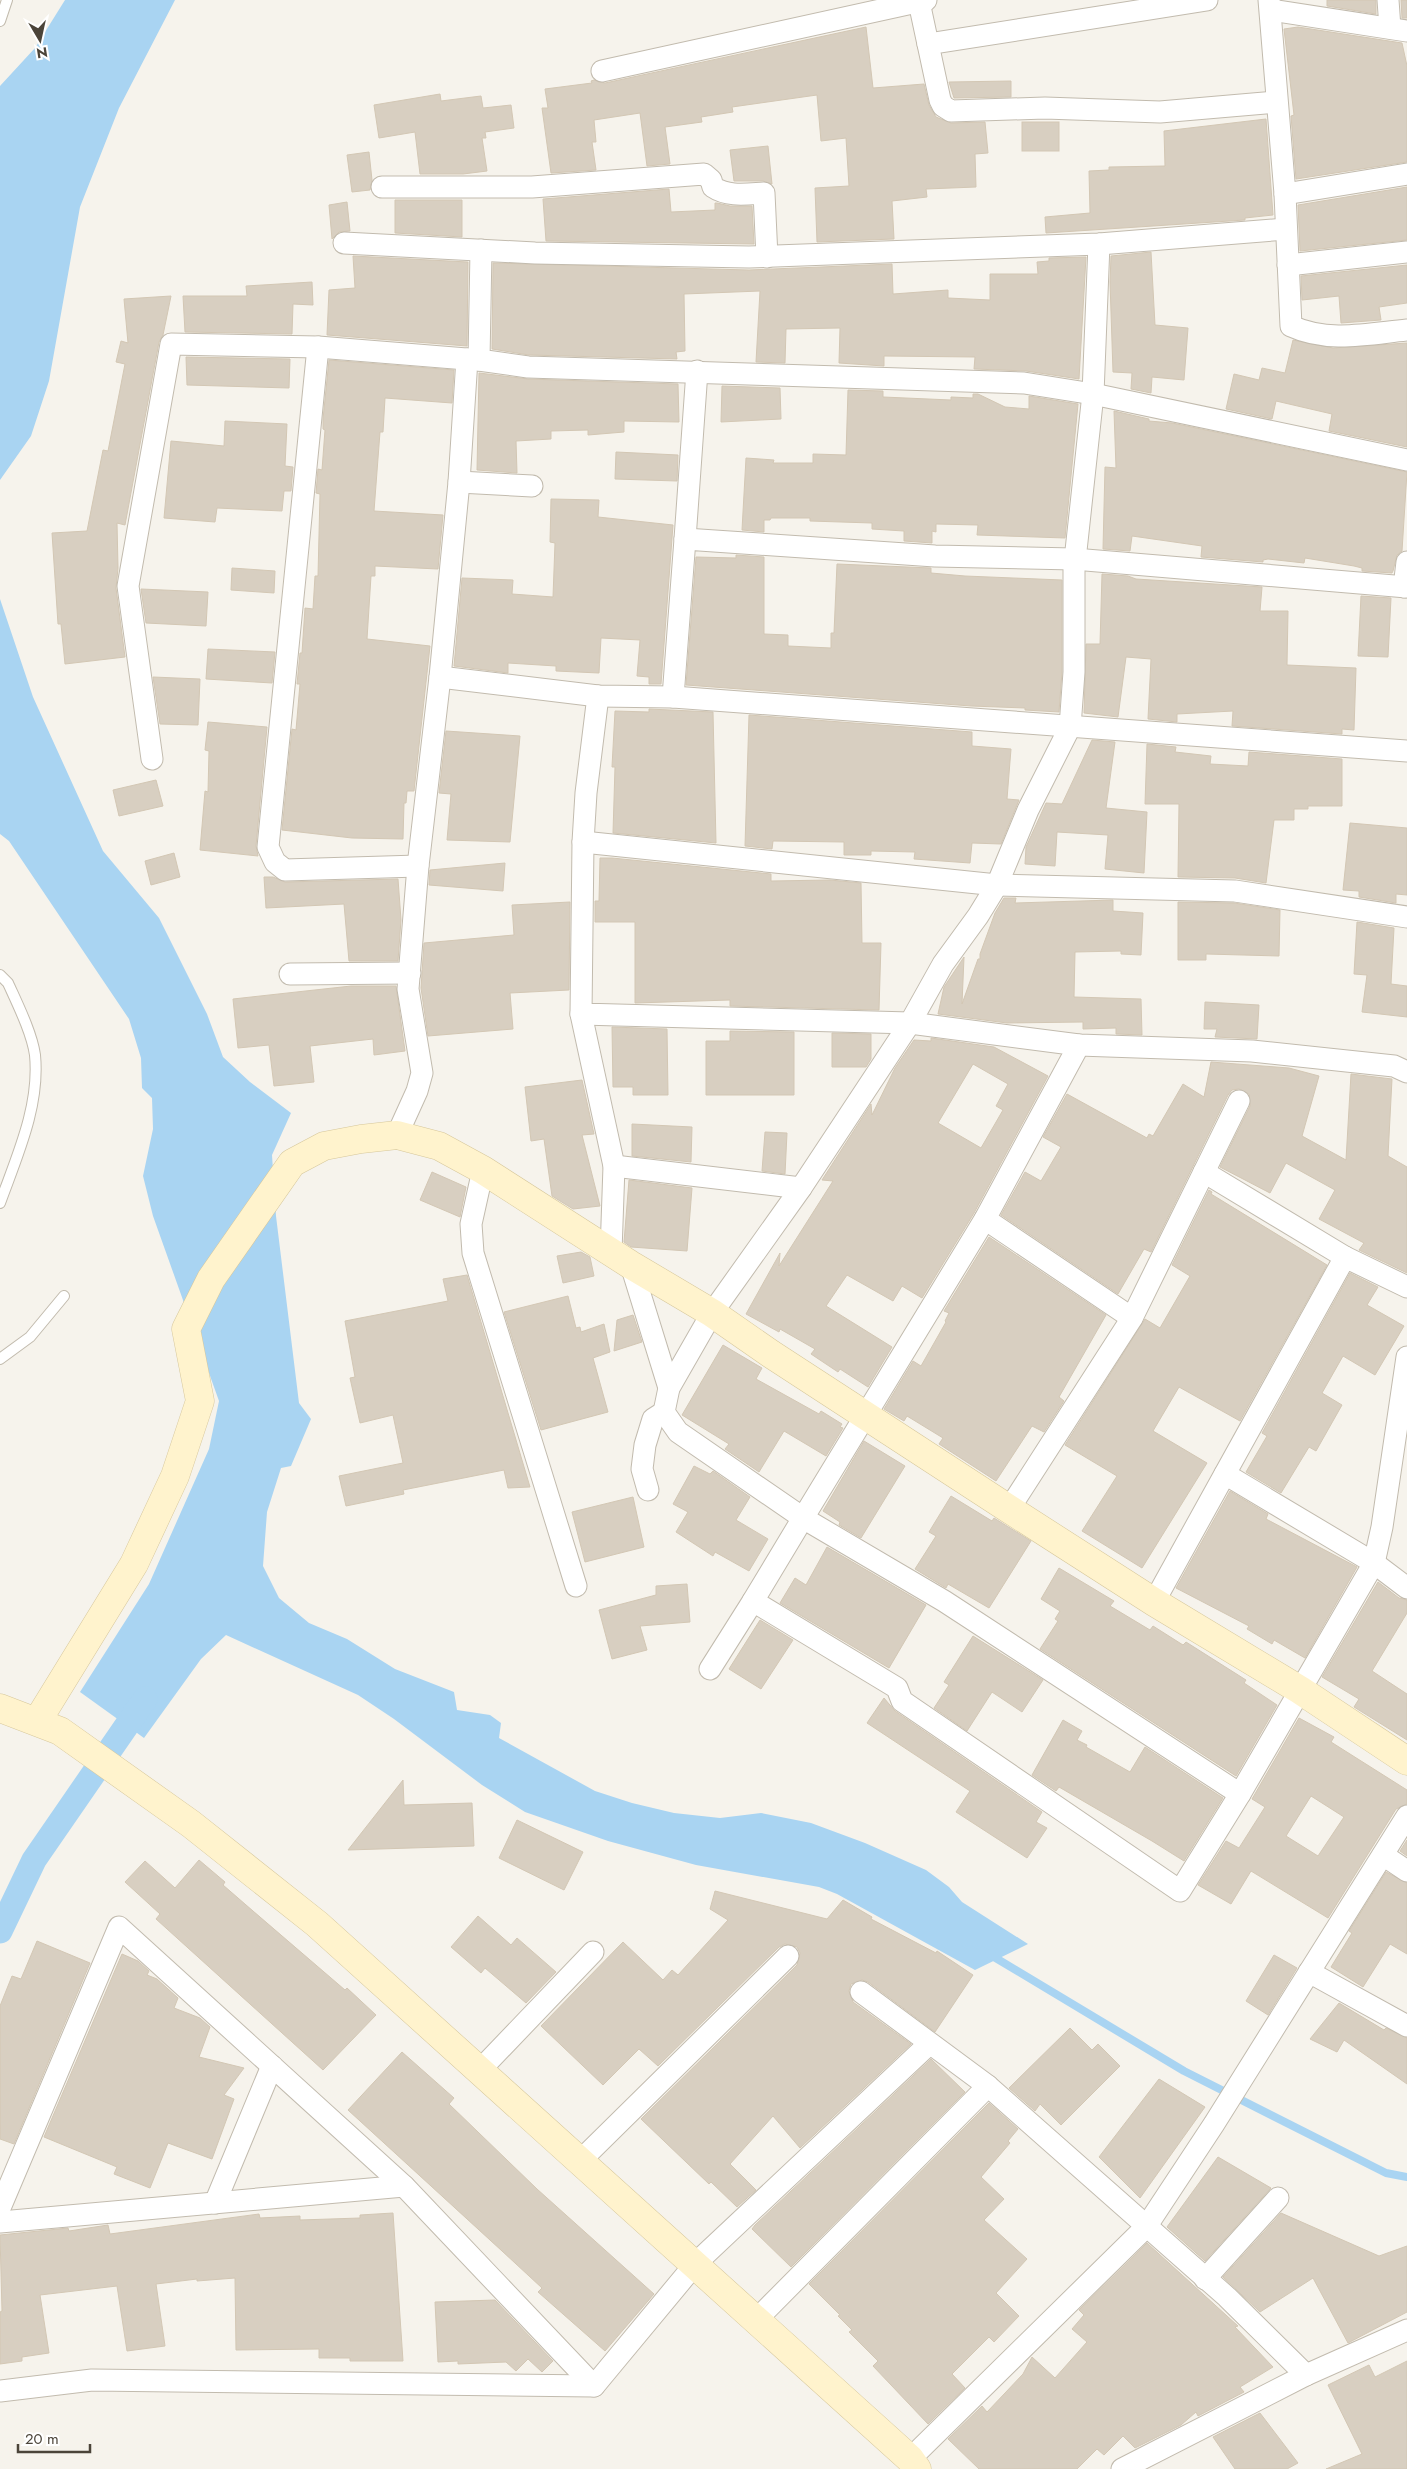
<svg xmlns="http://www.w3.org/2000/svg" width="1407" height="2469" viewBox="0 0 1407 2469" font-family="Jost,sans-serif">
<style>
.water{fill:#a9d4f2}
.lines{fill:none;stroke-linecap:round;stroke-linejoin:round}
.stream{stroke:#a9d4f2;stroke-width:8}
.canal{stroke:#a9d4f2;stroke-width:25}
.building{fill:#d8cfc1;stroke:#d3c7b4;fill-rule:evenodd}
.lane-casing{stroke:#c2bbae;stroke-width:12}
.street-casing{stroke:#c2bbae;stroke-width:23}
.secondary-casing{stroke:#d6c79b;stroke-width:29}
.lane{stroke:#fff;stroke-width:10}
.street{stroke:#fff;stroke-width:21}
.secondary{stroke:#fff3cd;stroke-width:28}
</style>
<rect width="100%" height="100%" fill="#f6f3ec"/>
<g class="water">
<polygon points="65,0 175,0 119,108 80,207 49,381 31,436 0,480 0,86 35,48"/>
<polygon points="0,599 33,697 103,851 159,918 207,1014 223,1057 250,1082 291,1113 272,1155 276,1216 299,1403 311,1419 291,1466 281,1468 267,1512 263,1566 279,1598 309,1623 347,1639 395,1669 454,1692 457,1710 490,1715 501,1723 499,1738 595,1791 632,1803 674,1813 720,1818 761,1813 811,1823 865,1843 926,1870 949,1887 962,1902 1028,1944 975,1970 837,1894 819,1887 696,1865 608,1841 525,1812 482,1785 394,1719 358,1695 226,1635 201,1659 144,1738 80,1692 149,1584 209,1449 219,1401 153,1216 143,1176 153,1129 152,1098 142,1088 141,1058 129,1019 9,841 0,834"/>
</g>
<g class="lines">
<polyline class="stream" points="989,1954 1184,2071 1386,2173 1407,2177"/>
<polyline class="canal" points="0,1931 34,1860 145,1699"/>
</g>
<g class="building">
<polygon points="1327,0 1376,0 1376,14 1327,6"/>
<polygon points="1401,0 1407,0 1407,18 1402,18"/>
<polygon points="866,27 873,88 924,84 929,105 936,117 951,123 985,122 988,153 975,154 976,187 926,189 927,197 892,201 894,239 817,242 815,188 849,186 846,138 821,141 817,95 732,107 733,112 701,117 702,122 665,127 670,164 647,166 640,113 594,120 596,142 592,142 596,170 551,173 542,108 548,108 545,89 592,83 591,81 594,80 605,83"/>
<polygon points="1298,27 1402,43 1407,66 1407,162 1296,179 1291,116 1294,115 1284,29"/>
<polygon points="1011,81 1011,97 954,98 949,82"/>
<polygon points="440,94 441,101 481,96 483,108 511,105 514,128 485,132 486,138 482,138 487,171 463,174 420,174 415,132 379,138 374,105"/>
<polygon points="1266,119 1273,215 1245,218 1245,220 1046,233 1045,217 1090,213 1089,171 1109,170 1109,167 1165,166 1164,131"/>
<rect x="1022" y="122" width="37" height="29"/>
<polygon points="768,146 772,184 763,181 734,181 730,150"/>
<polygon points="369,152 372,180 370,190 352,192 347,155"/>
<polygon points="1407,187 1407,240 1300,251 1298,205"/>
<polygon points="669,189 671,212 715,210 715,203 717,203 730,206 752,206 754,244 546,241 543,199"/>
<polygon points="395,200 462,200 462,237 395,233"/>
<polygon points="347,202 350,231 339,232 332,239 329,205"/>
<polygon points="1151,252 1155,325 1188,328 1184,380 1152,377 1151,393 1131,389 1132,373 1113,372 1110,282 1111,256"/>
<polygon points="353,256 468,262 467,346 327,335 329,290 355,288"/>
<polygon points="1086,257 1079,379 1026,371 974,369 975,357 884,356 884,366 839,363 840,328 786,329 785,363 756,362 760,291 684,294 685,351 676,352 677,359 529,355 492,349 493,263 749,270 892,264 893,294 948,290 948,298 990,300 990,274 1038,274 1037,262 1049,261 1049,258"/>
<polygon points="1407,265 1407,303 1379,307 1381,320 1341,323 1339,296 1302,300 1301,276"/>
<polygon points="312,282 313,305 293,304 292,334 185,332 183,296 247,296 246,286"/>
<polygon points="171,296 163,335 159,342 125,525 117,523 118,568 116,588 125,657 65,664 61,624 58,624 52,533 87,531 103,450 108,451 125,364 116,362 121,341 128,343 124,299"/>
<polygon points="1293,340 1333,348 1407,343 1407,447 1329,431 1332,414 1276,401 1272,419 1226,409 1234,374 1259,380 1262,368 1285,373"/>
<polygon points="186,357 290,359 289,388 187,385"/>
<polygon points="329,360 454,370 452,403 385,398 383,432 380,432 374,511 443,515 438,569 375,566 375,576 371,576 367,639 430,646 414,791 407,791 406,803 404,803 403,839 352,838 282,830 292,729 296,730 300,684 297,684 300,653 302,653 305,608 313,609 315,576 318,576 320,494 316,493 318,469 322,470 325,430 323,429 323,419"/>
<polygon points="479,373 528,379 678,384 679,422 624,421 624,432 588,435 588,430 551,431 551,439 516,441 517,473 477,470"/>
<polygon points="722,386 780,388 781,419 721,422"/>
<polygon points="848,390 883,391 883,397 951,400 951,397 973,398 973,394 978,394 1005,407 1029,409 1029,396 1078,404 1065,538 977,535 978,525 936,524 936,532 932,531 932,543 904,541 904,531 872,529 872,523 810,521 810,518 771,518 770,520 764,520 764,532 742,530 746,458 774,460 773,463 813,463 813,454 846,455"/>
<polygon points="1114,411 1149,419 1149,421 1172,423 1407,472 1402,551 1397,555 1393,571 1392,573 1362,571 1362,568 1354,566 1305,558 1304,563 1268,559 1263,560 1263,562 1201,557 1202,546 1132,536 1130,551 1103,549 1105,467 1116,468"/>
<polygon points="225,421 287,424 285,466 293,467 291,491 284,491 282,511 217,508 215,522 164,518 171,441 224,446"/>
<polygon points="616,452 678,455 677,481 615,479"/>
<polygon points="551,499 599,500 598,517 673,525 661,684 649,684 649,677 637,676 640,640 601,638 599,673 556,671 556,666 508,663 508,673 454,666 462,578 513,580 512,594 553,597 555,543 550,542"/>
<polygon points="736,555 764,557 764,634 788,635 788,646 831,648 831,633 834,633 837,564 931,568 931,573 965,576 1062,580 1062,672 1059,712 1025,710 1025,708 971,706 686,685 696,557 736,558"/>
<polygon points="232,568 275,571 274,593 231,590"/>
<polygon points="1102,574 1128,576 1136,579 1262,587 1260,611 1288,611 1287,665 1356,668 1354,730 1342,729 1342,734 1232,726 1233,711 1177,714 1177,722 1148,719 1151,659 1126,657 1118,717 1084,713 1086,644 1100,644"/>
<polygon points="141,589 208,592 206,626 146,623"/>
<polygon points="1361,596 1391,598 1388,657 1358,656"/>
<polygon points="208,649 275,652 272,683 206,679"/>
<polygon points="153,677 200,679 198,725 160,724"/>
<polygon points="649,709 713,712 716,843 613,833 615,767 612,767 615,711 649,712"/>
<polygon points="749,715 972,732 972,746 1011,749 1007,799 1019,800 1001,844 972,843 970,863 914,859 915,852 871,851 871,855 844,855 844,842 773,841 772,849 745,846"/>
<polygon points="208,722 267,727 256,846 258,856 200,850 205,791 208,792 209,751 205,750"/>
<polygon points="446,731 520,736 510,842 447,840 451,794 439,793"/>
<polygon points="1092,740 1115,742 1106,808 1147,812 1144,873 1105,869 1108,835 1057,832 1055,866 1025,864 1026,847 1046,803 1062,804"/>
<polygon points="1147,744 1176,747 1175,752 1211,756 1210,764 1248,766 1249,752 1342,759 1342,806 1308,806 1308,809 1294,809 1294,820 1274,820 1266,883 1235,878 1178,877 1179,804 1145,804"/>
<polygon points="156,780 163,806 119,816 113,790"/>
<polygon points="1350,823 1407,828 1407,895 1396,894 1396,903 1359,897 1359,891 1343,890"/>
<polygon points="174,853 180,877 151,885 145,861"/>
<polygon points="600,858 612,858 771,874 771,881 830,880 861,883 862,943 881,943 879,1010 730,1006 730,1000 635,1003 635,922 595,922 595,901 599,901"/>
<polygon points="505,863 503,891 429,885 430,870"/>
<polygon points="264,877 273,877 285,882 398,879 401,920 398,961 349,961 344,904 266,908"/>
<polygon points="1004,898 1016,898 1015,903 1113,900 1113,911 1143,913 1141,955 1121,954 1121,951 1075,952 1074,997 1141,999 1142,1035 1116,1034 1116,1028 1083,1029 1083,1022 1007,1023 938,1014 944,987 964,957 962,1004 978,959 980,959 980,954 995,913"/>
<polygon points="570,902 569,990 510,993 513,1029 428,1036 421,988 424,943 514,935 512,905"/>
<polygon points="1178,902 1234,903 1280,910 1279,956 1206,954 1206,960 1178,960"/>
<polygon points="1357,922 1394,928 1391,984 1407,986 1407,1017 1362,1012 1367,975 1354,974"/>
<polygon points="351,986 396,986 405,1051 374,1055 373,1039 310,1046 314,1082 274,1086 269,1045 238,1048 233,999"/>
<polygon points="1205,1002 1259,1005 1257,1039 1215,1037 1217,1029 1204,1029"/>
<polygon points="612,1027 667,1029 668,1095 633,1095 633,1087 613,1087"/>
<polygon points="730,1031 794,1032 794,1095 706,1095 706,1041 730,1041"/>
<polygon points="832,1033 871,1034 871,1059 866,1067 832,1067"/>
<path d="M931 1038 994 1047 1048 1076 974 1213 922 1298 902 1286 893 1301 847 1275 826 1306 892 1347 868 1387 840 1369 838 1372 811 1354 815 1349 780 1329 779 1332 746 1314 780 1253 779 1266 833 1181 822 1180 871 1104 872 1115 895 1068 914 1040 931 1041ZM973 1064 1008 1084 996 1106 1003 1110 981 1148 938 1123Z"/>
<polygon points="1211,1062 1289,1068 1319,1076 1302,1136 1346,1160 1351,1074 1392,1079 1388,1156 1407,1167 1407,1273 1359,1250 1364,1243 1319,1219 1335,1190 1286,1163 1270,1193 1220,1167 1250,1106 1249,1094 1239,1089 1232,1090 1228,1095 1151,1252 1144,1249 1118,1294 1001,1215 1025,1172 1041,1181 1061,1147 1043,1137 1067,1094 1147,1138 1149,1134 1153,1136 1183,1084 1204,1097"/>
<polygon points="582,1080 594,1134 582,1135 600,1206 573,1209 552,1196 544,1139 531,1141 525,1087"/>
<polygon points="632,1124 692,1127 691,1162 632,1156"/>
<polygon points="765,1132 787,1133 785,1174 762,1171"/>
<polygon points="432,1172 466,1187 460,1217 420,1200"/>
<polygon points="629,1180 692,1188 687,1251 631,1247 624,1242"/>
<polygon points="1209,1190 1212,1192 1211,1194 1327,1265 1240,1421 1179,1387 1153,1431 1207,1463 1142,1568 1082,1531 1117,1476 1065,1445 1145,1319 1160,1328 1190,1276 1172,1265"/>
<polygon points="989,1237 1106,1315 1059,1397 1064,1401 1044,1432 1032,1426 996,1481 939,1444 943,1438 907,1416 904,1421 884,1409 913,1361 921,1366 946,1322 945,1321 949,1313 944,1311"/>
<polygon points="581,1252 590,1257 594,1276 563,1283 557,1256"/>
<polygon points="1350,1273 1378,1287 1367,1305 1404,1326 1375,1375 1343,1356 1322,1393 1342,1405 1316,1451 1309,1447 1281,1493 1246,1472 1267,1436 1262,1433"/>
<polygon points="467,1275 530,1487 508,1488 504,1470 403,1490 404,1494 346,1506 339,1476 403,1463 393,1415 360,1423 350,1378 355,1377 345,1321 448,1301 443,1279"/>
<polygon points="568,1296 576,1328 580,1327 581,1332 604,1324 610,1352 593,1358 608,1412 541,1430 504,1312"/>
<polygon points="633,1315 642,1342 614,1351 617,1320"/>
<polygon points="723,1345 762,1368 756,1379 819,1414 821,1411 842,1424 840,1427 843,1428 826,1456 784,1431 759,1472 725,1449 729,1444 682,1415"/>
<polygon points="864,1441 905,1466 861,1538 839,1525 840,1522 823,1511"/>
<polygon points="694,1466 710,1474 713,1471 750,1497 736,1520 768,1539 749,1571 715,1552 713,1556 676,1532 688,1512 673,1504"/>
<polygon points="1230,1491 1268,1514 1266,1519 1357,1567 1305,1658 1274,1640 1272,1644 1247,1629 1249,1626 1176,1588"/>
<polygon points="951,1496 992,1521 994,1518 1031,1541 989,1608 948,1584 946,1588 915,1569 936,1536 929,1532"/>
<polygon points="633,1497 644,1547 585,1562 572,1512"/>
<polygon points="827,1547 926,1605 889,1668 780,1603 795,1578 806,1585"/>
<polygon points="1059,1568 1114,1601 1110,1606 1150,1630 1153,1626 1183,1645 1186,1642 1246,1680 1244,1683 1277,1705 1236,1776 1040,1649 1058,1621 1055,1619 1060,1611 1041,1599"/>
<polygon points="1378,1582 1399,1598 1407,1600 1407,1613 1372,1671 1407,1694 1407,1740 1354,1707 1359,1699 1322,1677"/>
<polygon points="687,1584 690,1622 640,1626 647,1650 612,1659 599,1610 656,1595 656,1586"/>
<polygon points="760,1620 793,1640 761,1689 729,1669"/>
<polygon points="973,1636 1043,1680 1022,1712 992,1692 967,1731 934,1708 949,1685 944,1682"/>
<polygon points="884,1698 895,1711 1042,1812 1036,1822 1047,1828 1027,1858 956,1812 970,1791 867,1723"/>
<path d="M1299 1718 1334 1737 1331 1742 1407 1790V1804L1396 1809 1328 1918 1251 1871 1231 1904 1198 1885 1226 1841 1239 1848 1265 1807 1252 1799ZM1311 1796 1344 1817 1318 1856 1286 1836Z"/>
<polygon points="1063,1720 1082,1731 1077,1740 1087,1745 1086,1747 1130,1772 1145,1747 1223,1798 1184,1861 1152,1841 1059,1787 1056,1791 1032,1775"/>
<polygon points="403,1780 404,1805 472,1803 474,1846 348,1850"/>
<polygon points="517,1820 583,1852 564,1890 499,1858"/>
<polygon points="1407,1840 1407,1856 1400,1851"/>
<polygon points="199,1860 225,1882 223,1885 253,1911 345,1990 347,1988 376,2015 323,2070 156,1919 160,1914 125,1882 145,1861 175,1888"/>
<polygon points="1386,1872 1407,1883 1407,1954 1390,1944 1363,1987 1331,1967 1352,1933 1349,1931"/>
<polygon points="715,1891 827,1919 843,1900 872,1917 871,1919 936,1953 937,1951 973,1975 935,2032 868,1982 862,1980 851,1984 849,1991 853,2002 911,2044 800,2148 773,2116 730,2164 756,2190 737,2207 711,2182 709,2184 641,2119 797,1965 800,1953 797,1947 785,1944 779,1947 658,2066 639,2049 603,2085 541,2026 623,1942 663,1980 672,1970 678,1975 728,1920 710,1909"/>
<polygon points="478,1916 511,1945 517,1938 556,1972 526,2003 485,1968 481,1973 451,1947"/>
<polygon points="37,1941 90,1963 14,2144 0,2139 0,2006 12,1976 21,1979"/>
<polygon points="122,1954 138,1961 149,1971 147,1975 157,1979 178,1998 174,2008 200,2018 210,2027 199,2057 244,2068 224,2095 234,2099 212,2159 168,2143 150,2188 114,2174 117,2167 44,2137"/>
<polygon points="1274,1955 1297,1968 1268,2015 1246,2001"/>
<polygon points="1339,2003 1384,2030 1386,2028 1407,2038 1407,2084 1344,2040 1337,2052 1310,2039"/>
<polygon points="1070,2028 1092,2050 1098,2044 1120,2066 1061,2125 1040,2104 1035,2111 1009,2088"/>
<polygon points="402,2052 454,2098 449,2104 537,2189 654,2294 605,2351 538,2292 542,2288 502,2251 348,2110"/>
<polygon points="931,2059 965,2092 791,2267 752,2229 755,2225"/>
<polygon points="1159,2079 1205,2107 1140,2198 1099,2157"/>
<polygon points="989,2103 1018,2129 1008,2141 1010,2143 981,2177 1004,2199 984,2220 1027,2259 996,2293 1019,2316 994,2342 989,2337 952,2374 965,2388 928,2424 873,2366 878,2361 849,2332 852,2330 838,2316 840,2315 809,2284"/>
<polygon points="1218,2157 1271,2188 1205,2261 1167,2227"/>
<polygon points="393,2213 403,2361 350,2361 350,2358 319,2358 319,2349 236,2350 235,2278 197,2281 197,2279 156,2284 165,2346 127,2351 117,2286 40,2295 49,2353 22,2357 22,2361 0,2364 0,2312 2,2311 0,2235 68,2228 69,2231 108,2225 110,2234 259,2214 260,2218 300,2216 300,2220 360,2218 360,2215"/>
<polygon points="1281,2213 1379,2256 1407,2246 1407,2312 1348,2343 1313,2278 1260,2312 1223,2277"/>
<polygon points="1147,2243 1238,2326 1235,2327 1273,2367 1240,2387 1244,2392 1198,2416 1196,2412 1181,2425 1135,2448 1123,2436 1104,2455 1097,2449 1077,2469 979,2469 948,2439 982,2406 987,2412 1023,2374 1032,2357 1055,2378 1087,2342 1072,2329 1084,2315 1079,2310"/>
<polygon points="495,2300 553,2361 542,2372 528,2359 516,2371 506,2362 458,2364 458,2361 438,2362 435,2302"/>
<polygon points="1407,2361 1407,2469 1326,2469 1362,2454 1328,2385 1369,2365 1375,2377"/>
<polygon points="1260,2413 1298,2463 1287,2469 1235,2469 1213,2437"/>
</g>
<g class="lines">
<defs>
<g id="lane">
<polyline points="0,21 7,0"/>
<path d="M0 975 8 983C17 1003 32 1033 35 1055 40 1106 17 1156 0 1203"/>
<polyline points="0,1359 30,1337 64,1296"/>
</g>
<g id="street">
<polyline points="1269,0 1285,194 1407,174"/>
<polyline points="1388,0 1390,28"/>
<polyline points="919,2 940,100 943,106 951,111 1045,108 1160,112 1276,102"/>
<polyline points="1271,10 1407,31"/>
<polyline points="928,44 1207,0"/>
<polyline points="602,71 926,0"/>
<path d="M382 187H532L704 174 711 180 713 187C728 197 746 194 764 193L767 257"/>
<path d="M1285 194 1291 326C1328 343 1367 334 1407 330"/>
<polyline points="344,243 535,253 749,257 1099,244 1286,229"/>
<polyline points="481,250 479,360 528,367 1024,383 1093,394 1099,244"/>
<polyline points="1288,265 1407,252"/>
<polyline points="318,347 268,847 275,862 285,870 418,866"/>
<polyline points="459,482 532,486"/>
<polyline points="685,539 697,371"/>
<polyline points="1404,587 1407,562"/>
<polyline points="440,677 598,696 673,697 1407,751"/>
<polyline points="598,696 586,793 583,842 581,1014 910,1023 1079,1045 1252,1051 1394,1066 1407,1072"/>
<polyline points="673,697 685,539 935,556 1074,559 1407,587"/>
<polyline points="152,759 128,586 171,344 318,347 479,360"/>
<polyline points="583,842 997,885 1235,891 1407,917"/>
<polyline points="290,974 410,973"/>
<polyline points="581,1014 614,1166 611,1252"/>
<polyline points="1079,1045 985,1219 803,1518 944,1601 1240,1794 1374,1563 1382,1527 1407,1357"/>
<polyline points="397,1135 417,1091 422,1073 408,989 418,866 440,677 459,482 467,359"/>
<polyline points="614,1166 801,1188"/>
<polyline points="483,1170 471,1224 473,1253 576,1586"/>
<polyline points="1204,1172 1345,1257"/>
<polyline points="985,1219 1132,1318"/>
<polyline points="631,1265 669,1388"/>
<polyline points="1225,1474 1374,1563 1407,1588"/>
<polyline points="648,1490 642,1469 645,1445 653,1419 664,1412"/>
<polyline points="1009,1509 1132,1318 1239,1101"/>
<polyline points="1154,1602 1345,1257 1407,1287"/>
<polyline points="710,1669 753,1601"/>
<polyline points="1240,1794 1180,1891 902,1701 897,1688 753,1601 803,1518 678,1432 664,1412 669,1388 712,1313 801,1188 910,1023 943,964 978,916 997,885 1028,810 1070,727 1074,672 1074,569 1093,394 1407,460"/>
<polyline points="1383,1855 1407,1871"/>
<polyline points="1309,1972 1407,2026"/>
<polyline points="861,1992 988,2086 1227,2297 1306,2375"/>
<polyline points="480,2070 593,1952"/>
<polyline points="579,2162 788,1956"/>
<polyline points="215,2203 272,2066"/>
<polyline points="0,2208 119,1927 404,2186 594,2386"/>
<polyline points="0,2222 404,2186"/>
<polyline points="1205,2279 1278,2198"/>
<polyline points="757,2319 988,2086"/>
<polyline points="0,2391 92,2380 594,2386 696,2263 929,2044"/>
<polyline points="910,2459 1146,2227 1214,2124 1407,1816"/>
<polyline points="1122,2469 1306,2375 1407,2330"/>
</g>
<g id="secondary">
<polyline points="0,1708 60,1731 191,1824 317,1924 910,2459 917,2469"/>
<polyline points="38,1720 134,1564 175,1476 200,1401 186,1329 211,1279 292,1163 324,1146 361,1139 397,1135 439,1146 483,1170 631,1265 712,1313 771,1354 1009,1509 1154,1602 1300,1690 1407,1761"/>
</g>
</defs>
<use href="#lane" class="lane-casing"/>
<use href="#street" class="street-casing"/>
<use href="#secondary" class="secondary-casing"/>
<use href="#lane" class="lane"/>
<use href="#street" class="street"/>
<use href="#secondary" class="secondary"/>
</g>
<g transform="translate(40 40) rotate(171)" stroke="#ffffff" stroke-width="4" paint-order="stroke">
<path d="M0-4L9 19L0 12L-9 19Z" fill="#4b4439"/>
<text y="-8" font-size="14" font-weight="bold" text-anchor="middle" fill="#4b4439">N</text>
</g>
<path d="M18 2444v8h72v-8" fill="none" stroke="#4b4439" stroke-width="2.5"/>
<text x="25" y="2444" font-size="15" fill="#4b4439" stroke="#ffffff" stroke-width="4" paint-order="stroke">20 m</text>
</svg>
